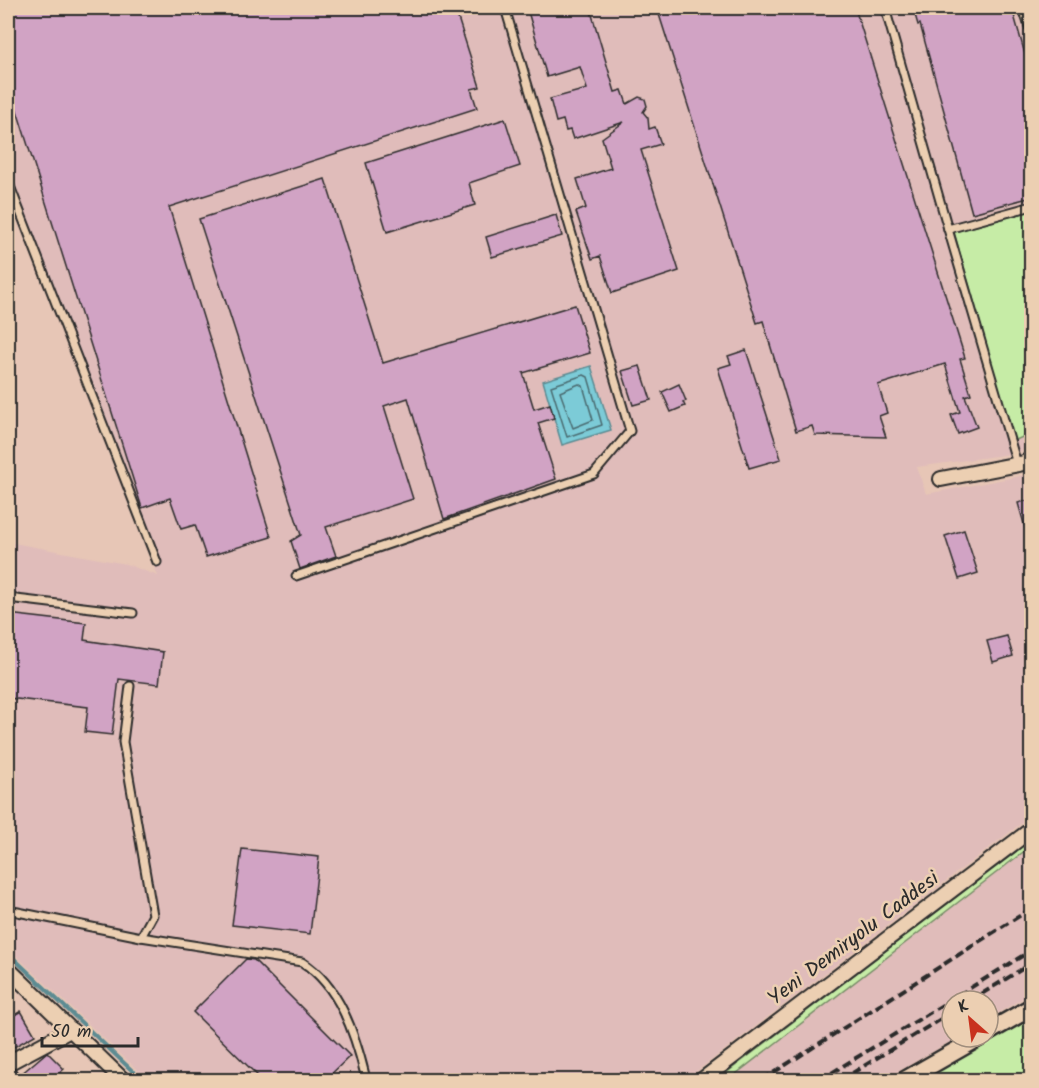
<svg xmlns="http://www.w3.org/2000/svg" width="1039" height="1088" viewBox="0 0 1039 1088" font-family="Kalam,sans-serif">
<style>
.built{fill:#e0bcba}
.green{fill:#c6eca6;stroke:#788c68;stroke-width:1.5}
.water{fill:#7bcbd7;stroke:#5b8b92;stroke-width:1.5}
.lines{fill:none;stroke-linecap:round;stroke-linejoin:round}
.shore{stroke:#4b6b70;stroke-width:1.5}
.stream{stroke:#5b8b92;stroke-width:4}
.building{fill:#d1a3c4;stroke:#2b2b2b;stroke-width:1.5}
.service-casing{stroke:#2b2b2b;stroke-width:11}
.minor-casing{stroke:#2b2b2b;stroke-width:18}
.tertiary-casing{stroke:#2b2b2b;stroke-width:21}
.service{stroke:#eccfb2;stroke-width:7}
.minor{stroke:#eccfb2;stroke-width:14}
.tertiary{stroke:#eccfb2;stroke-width:16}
.rail{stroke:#2b2b2b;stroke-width:4;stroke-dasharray:9 4.5;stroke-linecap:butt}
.labels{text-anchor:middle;stroke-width:5;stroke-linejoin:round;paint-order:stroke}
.street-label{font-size:21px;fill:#2b2b2b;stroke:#eccfb2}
</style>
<rect width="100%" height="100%" fill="#e7c6b6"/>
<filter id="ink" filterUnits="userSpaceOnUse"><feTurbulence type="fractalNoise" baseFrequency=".0167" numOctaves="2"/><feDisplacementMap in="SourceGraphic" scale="12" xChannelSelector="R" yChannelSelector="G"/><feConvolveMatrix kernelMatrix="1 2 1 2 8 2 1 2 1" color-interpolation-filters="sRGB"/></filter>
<g filter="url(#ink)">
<g class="built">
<polygon points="8,8 1031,8 1031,445 1017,453 917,467 926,494 1031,474 1031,816 685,1080 148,1080 8,948 8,542 126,564 158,576 8,190"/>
<polygon points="1031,846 1031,993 988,1019 988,1001 952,1001 952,1037 958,1037 883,1080 728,1080"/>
</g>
<g class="green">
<polygon points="1031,211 1031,433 1014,441 954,232"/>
<polygon points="1031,839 1031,846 728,1080 717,1080"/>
<polygon points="1031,1015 1031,1080 969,1078 917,1080"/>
</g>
<polygon class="water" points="591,366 611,430 562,445 543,381"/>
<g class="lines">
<g class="shore">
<polygon points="584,375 588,377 602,425 567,437 551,386"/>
<polygon points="579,384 583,386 593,420 573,428 560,392"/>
</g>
<polyline class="stream" points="8,953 142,1080"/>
</g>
<g class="building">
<polygon points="8,8 463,8 457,15 480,87 471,89 477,108 169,207 271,537 206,557 195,525 181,529 170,498 142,508 14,101 8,102"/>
<polygon points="527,8 590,8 615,92 622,90 627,104 639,97 645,99 647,106 643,112 648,118 649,129 655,127 661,144 641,150 679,271 612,293 600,256 592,259 576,212 586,208 577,179 611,168 602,138 624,122 573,139 570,130 566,131 563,120 556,122 550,99 587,89 580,67 547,77"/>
<polygon points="657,8 855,8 965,358 960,359 971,394 965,396 977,427 958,434 951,415 960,412 945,364 878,385 887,413 879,416 886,437 815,435 812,426 796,431 763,321 757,323"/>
<polygon points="913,8 1012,8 1032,79 1032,197 972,213 920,24 918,25"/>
<polygon points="505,119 520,166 469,183 475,205 387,232 366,163"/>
<polygon points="325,179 383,363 575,305 590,353 523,373 534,409 550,404 554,418 538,423 556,479 444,519 408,398 384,406 413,499 326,527 336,556 300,569 291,541 301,535 199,219"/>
<polygon points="556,215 562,236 492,257 486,237"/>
<polygon points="746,350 781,459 749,468 718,368 731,364 728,356"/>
<polygon points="640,366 651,400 633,405 622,371"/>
<polygon points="679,384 686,401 683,402 685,406 671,412 662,392"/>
<polygon points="1032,499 1032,540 1029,541 1018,503"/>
<polygon points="964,530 978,573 959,579 945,536"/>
<polygon points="8,614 86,623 84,640 163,652 159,684 119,679 112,735 85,732 88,707 8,698"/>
<polygon points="1007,636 1013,656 993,662 987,641"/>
<polygon points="242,849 319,857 310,934 232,925"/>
<polygon points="246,959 254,960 350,1056 325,1080 262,1080 193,1012"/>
<polygon points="21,1011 35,1035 12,1048 8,1040 8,1019"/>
<polygon points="47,1052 64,1069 52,1080 8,1080 8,1072 15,1069 20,1075"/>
</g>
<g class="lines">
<defs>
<g id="service">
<polyline points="885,8 948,229 1032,206"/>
<polyline points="1023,8 1032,36"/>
<polyline points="8,181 157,562"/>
<polyline points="948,229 1017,464"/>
<polyline points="296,576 594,474 630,431 505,8"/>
<polyline points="8,598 133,613"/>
<polyline points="130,686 123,742 153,915 141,937"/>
<path d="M8 910 141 937 302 962C339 985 355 1034 365 1075"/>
</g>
<g id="minor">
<polyline points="941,479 1024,463 1032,459"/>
<polyline points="8,969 123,1080"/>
<polyline points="8,1063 70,1030"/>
<polyline points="702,1080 1032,829"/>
</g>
<g id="tertiary">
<polyline points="988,1032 1032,1007"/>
<polyline points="905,1080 980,1037"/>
</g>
</defs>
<use href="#service" class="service-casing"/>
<use href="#minor" class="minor-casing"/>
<use href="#tertiary" class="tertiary-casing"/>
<use href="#service" class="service"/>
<use href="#minor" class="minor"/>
<use href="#tertiary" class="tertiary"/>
<g class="rail">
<polyline points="970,1001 1032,963"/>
<polyline points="762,1080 1032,908"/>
<polyline points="820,1080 1032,950"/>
<polyline points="841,1080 952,1012"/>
</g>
</g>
</g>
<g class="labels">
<g class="street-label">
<text transform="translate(853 938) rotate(-37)" y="7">Yeni Demiryolu Caddesi</text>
</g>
</g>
<rect width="1039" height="1088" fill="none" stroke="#eccfb2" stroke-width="30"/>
<rect x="15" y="15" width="1009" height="1058" fill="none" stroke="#2b2b2b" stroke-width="2" filter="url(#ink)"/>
<g transform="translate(970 1019) rotate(332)"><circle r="28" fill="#eccfb2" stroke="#9f8d7c" stroke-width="1.5"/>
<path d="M0-4.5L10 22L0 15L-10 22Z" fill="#c8321e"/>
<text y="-9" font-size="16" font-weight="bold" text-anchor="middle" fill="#2b2b2b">K</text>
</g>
<path d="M42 1037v9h96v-9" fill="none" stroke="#2b2b2b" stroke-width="3"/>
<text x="51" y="1037" font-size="18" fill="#2b2b2b" stroke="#eccfb2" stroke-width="4.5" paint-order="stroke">50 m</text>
</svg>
